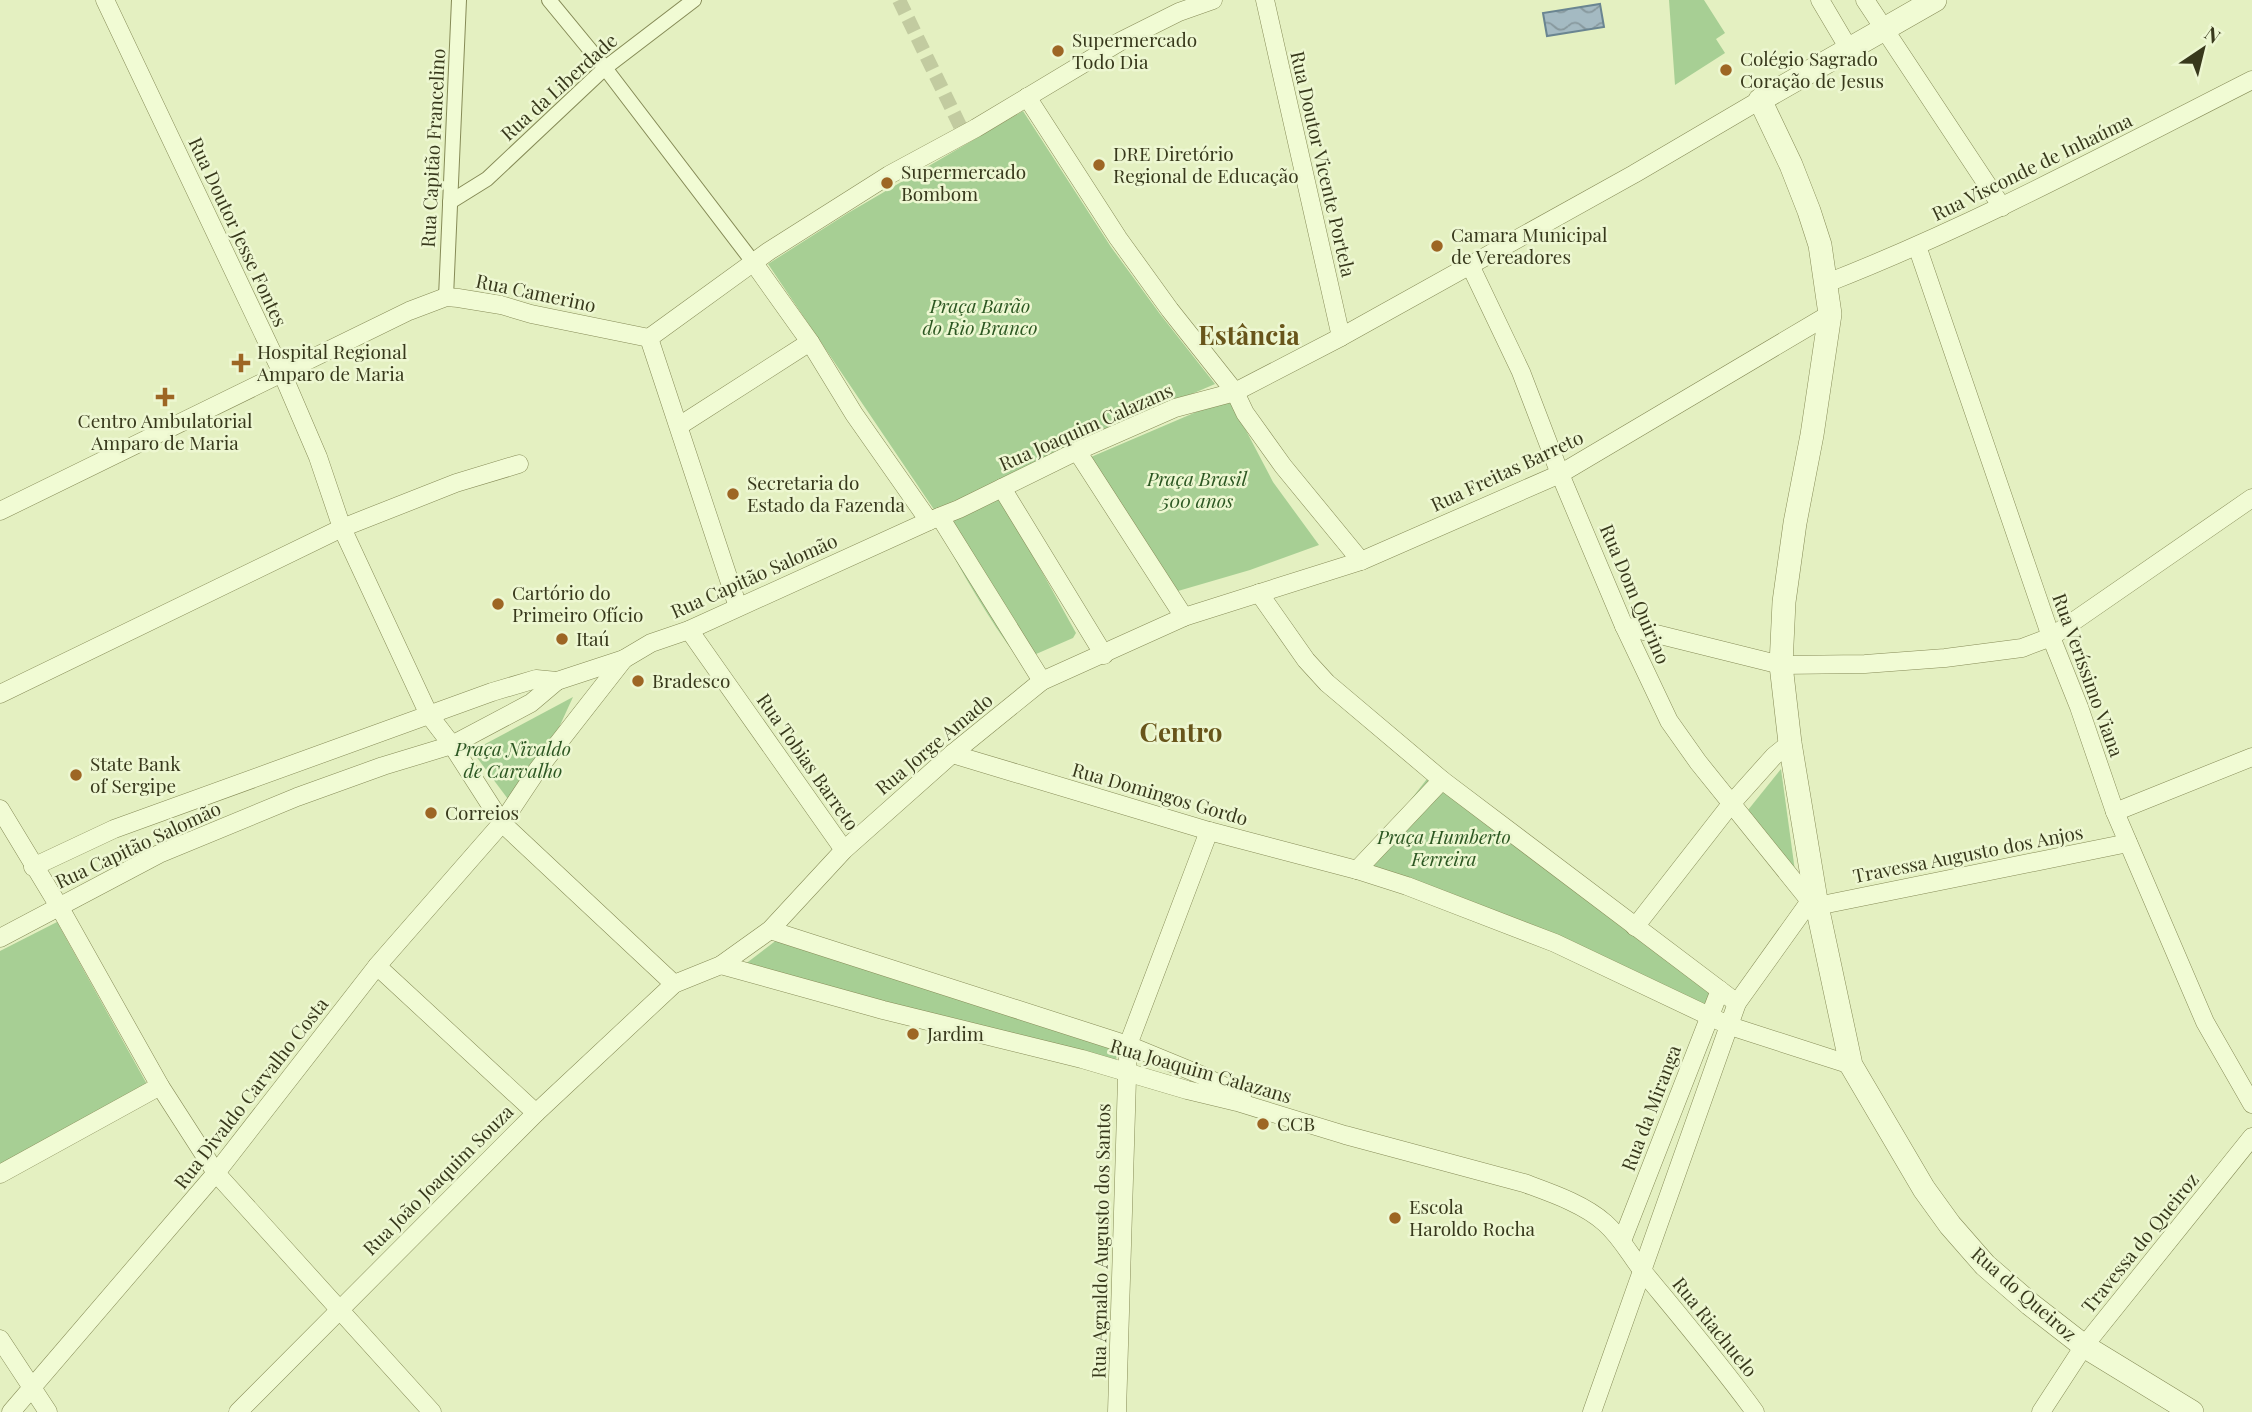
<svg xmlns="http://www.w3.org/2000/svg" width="2252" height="1412" viewBox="0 0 2252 1412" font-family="'Playfair Display',serif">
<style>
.park{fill:#a7cf94}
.water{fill:url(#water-waves);stroke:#6a8591;stroke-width:2}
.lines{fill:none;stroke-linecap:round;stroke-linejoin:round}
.pedestrian-tunnel{stroke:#c2cba0;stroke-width:14;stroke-dasharray:14 7;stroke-linecap:butt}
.pedestrian-casing{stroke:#868b57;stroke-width:16}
.minor-casing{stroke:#868b57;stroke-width:19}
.tertiary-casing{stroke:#868b57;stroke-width:24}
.pedestrian{stroke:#f1fbd4;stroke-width:14}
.minor{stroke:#f1fbd4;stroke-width:18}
.tertiary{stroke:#f1fbd4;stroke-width:23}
.poi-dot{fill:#9d6624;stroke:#edf7d1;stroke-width:2.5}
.labels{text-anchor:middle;stroke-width:5;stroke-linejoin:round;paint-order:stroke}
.poi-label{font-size:19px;fill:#38391c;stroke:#edf7d1;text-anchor:start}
.street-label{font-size:19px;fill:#38391c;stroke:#edf7d1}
.park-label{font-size:19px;font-style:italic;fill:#2c5722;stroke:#edf7d1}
.district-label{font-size:26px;font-weight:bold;fill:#68551a;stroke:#edf7d1}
</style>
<defs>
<pattern id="water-waves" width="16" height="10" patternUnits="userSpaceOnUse" patternTransform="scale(1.75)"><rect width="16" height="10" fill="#a4bac2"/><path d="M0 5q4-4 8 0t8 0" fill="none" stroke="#87989d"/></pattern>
</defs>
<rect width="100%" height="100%" fill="#e4f0c1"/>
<g class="park">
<polygon points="1669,0 1704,0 1725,33 1716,39 1725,53 1675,85"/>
<polygon points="1023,111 1111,247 1160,314 1215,384 1073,445 1027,469 935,511 768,264 848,213"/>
<polygon points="1229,398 1273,482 1319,545 1250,570 1178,591 1091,457"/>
<path d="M1001 498 1076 633 1073 638 1020 661C988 619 963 574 938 528Z"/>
<polygon points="573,697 533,784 511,803 472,751"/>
<polygon points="1781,769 1795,871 1744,815"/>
<polygon points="1434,770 1721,992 1717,1016 1355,871"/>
<polygon points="57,922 149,1088 0,1165 0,951"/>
<polygon points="778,939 1117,1048 1116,1064 744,965"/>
</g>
<polygon class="water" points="1600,4 1604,27 1547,36 1543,13"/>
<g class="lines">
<polyline class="pedestrian-tunnel" points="899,0 964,134"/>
<defs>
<g id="pedestrian">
<polyline points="549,0 605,68 753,262"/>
<polyline points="450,202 487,179 605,68 694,0"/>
<polyline points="446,297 459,0"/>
</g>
<g id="minor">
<polyline points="105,0 282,373 318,457 342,528 429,715 452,745 502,823 674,984"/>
<polyline points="1265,0 1341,337"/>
<polyline points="1820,0 1849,49"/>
<polyline points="1865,0 2002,207"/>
<polyline points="1027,97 1118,238 1170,310 1235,392 1245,413 1283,466 1361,561"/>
<polyline points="1917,246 2051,637 2079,707 2115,812 2205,1022 2252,1104"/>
<polyline points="753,262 810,342 854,414 929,521 959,509 1077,451 1175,408 1235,392 1341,337 1634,174 1760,100"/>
<polyline points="1470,265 1521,372 1560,474 1624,626 1669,721 1698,762 1810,901 1817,906 2128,843"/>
<path d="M1827 283C1973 226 2112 151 2252 80"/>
<polyline points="649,338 769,251 889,175 976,128 1121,41 1179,12 1213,0"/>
<polyline points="649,338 738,607"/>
<polyline points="679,426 810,342"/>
<polyline points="1077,451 1184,617"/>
<polyline points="1002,488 1104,655"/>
<polyline points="0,511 409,311 446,297 458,298 501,305 531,314 649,338"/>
<polyline points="940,517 1042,681"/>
<polyline points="1259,593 1306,660 1327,683 1442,780"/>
<polyline points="1624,626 1781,665 1865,664 1945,658 2022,648 2051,637 2252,498"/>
<polyline points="689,630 844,850"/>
<polyline points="0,694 342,528 456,483 519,464"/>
<polyline points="952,754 1209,831 1357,870"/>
<polyline points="0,809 60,908 160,1086 216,1173 432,1412"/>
<polyline points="2115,812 2252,757"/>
<polyline points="33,867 114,829 492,692 536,679 557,681 624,659 651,643 689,630 929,521"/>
<polyline points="1635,927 1731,804 1774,756 1790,743"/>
<polyline points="770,930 1128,1045 1201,1075 1242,1095"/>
<polyline points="0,938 159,854 297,797 383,766 452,745 531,703 557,681"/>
<path d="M721 965 883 1010 1082 1059 1187 1090 1237 1102 1345 1135 1524 1183C1551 1193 1584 1204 1605 1223 1622 1238 1631 1257 1645 1274 1682 1319 1720 1364 1755 1412"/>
<polyline points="377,966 536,1113"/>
<polyline points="1737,1003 1442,780 1357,870 1407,886 1555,943 1730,1026 1851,1065"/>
<polyline points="0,1174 160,1086"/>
<polyline points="1622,1241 1720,990"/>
<polyline points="0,1339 48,1412"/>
<polyline points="11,1412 216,1173 377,966 502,823 538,769 624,659"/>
<polyline points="238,1412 536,1113 674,984 721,965 770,930 844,850 952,754 1042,681 1184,617 1361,561 1560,474 1830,314"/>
<polyline points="1117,1412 1128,1045 1209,831"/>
<polyline points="1592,1412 1737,1003 1810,901"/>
<polyline points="2041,1412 2084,1346 2252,1137"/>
</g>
<polyline id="tertiary" points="1935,0 1760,100 1791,165 1809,211 1820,245 1830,314 1812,435 1795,523 1784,602 1781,665 1790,743 1817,906 1851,1065 1924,1189 1950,1225 1985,1265 2030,1304 2084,1346 2192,1412"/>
</defs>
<use href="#pedestrian" class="pedestrian-casing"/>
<use href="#minor" class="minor-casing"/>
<use href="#tertiary" class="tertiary-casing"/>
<use href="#pedestrian" class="pedestrian"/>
<use href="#minor" class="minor"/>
<use href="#tertiary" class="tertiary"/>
</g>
<g class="poi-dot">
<circle cx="1058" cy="51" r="7"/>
<circle cx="1726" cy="70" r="7"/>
<circle cx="1099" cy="165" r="7"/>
<circle cx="887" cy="183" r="7"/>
<circle cx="1437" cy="246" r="7"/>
<path d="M237.5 352.5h7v7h7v7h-7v7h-7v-7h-7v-7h7z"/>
<path d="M161.5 386.5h7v7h7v7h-7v7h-7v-7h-7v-7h7z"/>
<circle cx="733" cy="494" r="7"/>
<circle cx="498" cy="604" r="7"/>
<circle cx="562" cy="639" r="7"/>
<circle cx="638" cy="681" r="7"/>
<circle cx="76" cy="775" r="7"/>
<circle cx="431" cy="813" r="7"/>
<circle cx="913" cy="1034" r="7"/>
<circle cx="1263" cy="1124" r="7"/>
<circle cx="1395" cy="1218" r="7"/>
</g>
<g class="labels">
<g class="poi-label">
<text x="1072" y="47">Supermercado<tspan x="1072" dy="22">Todo Dia</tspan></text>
<text x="1740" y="66">Colégio Sagrado<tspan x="1740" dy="22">Coração de Jesus</tspan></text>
<text x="1113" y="161">DRE Diretório<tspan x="1113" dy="22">Regional de Educação</tspan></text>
<text x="901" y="179">Supermercado<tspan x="901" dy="22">Bombom</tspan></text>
<text x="1451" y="242">Camara Municipal<tspan x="1451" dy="22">de Vereadores</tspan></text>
<text x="257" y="359">Hospital Regional<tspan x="257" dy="22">Amparo de Maria</tspan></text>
<text x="165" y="428" text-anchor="middle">Centro Ambulatorial<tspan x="165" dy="22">Amparo de Maria</tspan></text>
<text x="747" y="490">Secretaria do<tspan x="747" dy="22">Estado da Fazenda</tspan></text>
<text x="512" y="600">Cartório do<tspan x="512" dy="22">Primeiro Ofício</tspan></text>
<text x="576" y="646">Itaú</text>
<text x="652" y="688">Bradesco</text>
<text x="90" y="771">State Bank<tspan x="90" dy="22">of Sergipe</tspan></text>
<text x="445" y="820">Correios</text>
<text x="927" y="1041">Jardim</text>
<text x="1277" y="1131">CCB</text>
<text x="1409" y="1214">Escola<tspan x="1409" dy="22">Haroldo Rocha</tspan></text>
</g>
<g class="street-label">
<text transform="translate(559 87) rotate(-42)" y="7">Rua da Liberdade</text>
<text transform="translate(433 148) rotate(-87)" y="7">Rua Capitão Francelino</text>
<text transform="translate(1323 164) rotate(77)" y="7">Rua Doutor Vicente Portela</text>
<text transform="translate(2032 167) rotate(-26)" y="7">Rua Visconde de Inhaúma</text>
<text transform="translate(238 232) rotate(65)" y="7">Rua Doutor Jesse Fontes</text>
<text transform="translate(536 293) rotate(12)" y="7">Rua Camerino</text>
<text transform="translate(1086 427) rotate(-24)" y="7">Rua Joaquim Calazans</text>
<text transform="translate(1507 471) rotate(-25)" y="7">Rua Freitas Barreto</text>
<text transform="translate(754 576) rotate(-24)" y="7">Rua Capitão Salomão</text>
<text transform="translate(1635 594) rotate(67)" y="7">Rua Dom Quirino</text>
<text transform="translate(2088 675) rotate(70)" y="7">Rua Veríssimo Viana</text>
<text transform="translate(934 744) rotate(-40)" y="7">Rua Jorge Amado</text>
<text transform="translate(808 762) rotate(55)" y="7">Rua Tobias Barreto</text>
<text transform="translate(1160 794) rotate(16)" y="7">Rua Domingos Gordo</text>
<text transform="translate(138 845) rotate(-25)" y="7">Rua Capitão Salomão</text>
<text transform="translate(1968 854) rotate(-11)" y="7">Travessa Augusto dos Anjos</text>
<text transform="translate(1201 1071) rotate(16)" y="7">Rua Joaquim Calazans</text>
<text transform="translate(251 1093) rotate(-52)" y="7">Rua Divaldo Carvalho Costa</text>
<text transform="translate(1651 1108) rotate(-69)" y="7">Rua da Miranga</text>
<text transform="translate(438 1180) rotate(-45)" y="7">Rua João Joaquim Souza</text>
<text transform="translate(1101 1241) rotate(-89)" y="7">Rua Agnaldo Augusto dos Santos</text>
<text transform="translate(2140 1243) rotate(-51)" y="7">Travessa do Queiroz</text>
<text transform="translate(2024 1294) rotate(41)" y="7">Rua do Queiroz</text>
<text transform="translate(1715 1327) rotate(51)" y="7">Rua Riachuelo</text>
</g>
<g class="park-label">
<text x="980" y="313">Praça Barão<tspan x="980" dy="22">do Rio Branco</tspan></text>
<text x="1197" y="486">Praça Brasil<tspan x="1197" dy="22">500 anos</tspan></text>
<text x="513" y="756">Praça Nivaldo<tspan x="513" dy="22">de Carvalho</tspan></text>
<text x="1444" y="844">Praça Humberto<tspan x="1444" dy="22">Ferreira</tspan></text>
</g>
<g class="district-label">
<text x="1249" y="345">Estância</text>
<text x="1181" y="742">Centro</text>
</g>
</g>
<g transform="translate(2203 49) rotate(35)" stroke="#edf7d1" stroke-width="5" paint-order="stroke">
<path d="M0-5L12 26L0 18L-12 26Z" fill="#38391c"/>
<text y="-10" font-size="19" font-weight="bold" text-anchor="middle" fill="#38391c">N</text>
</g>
</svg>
